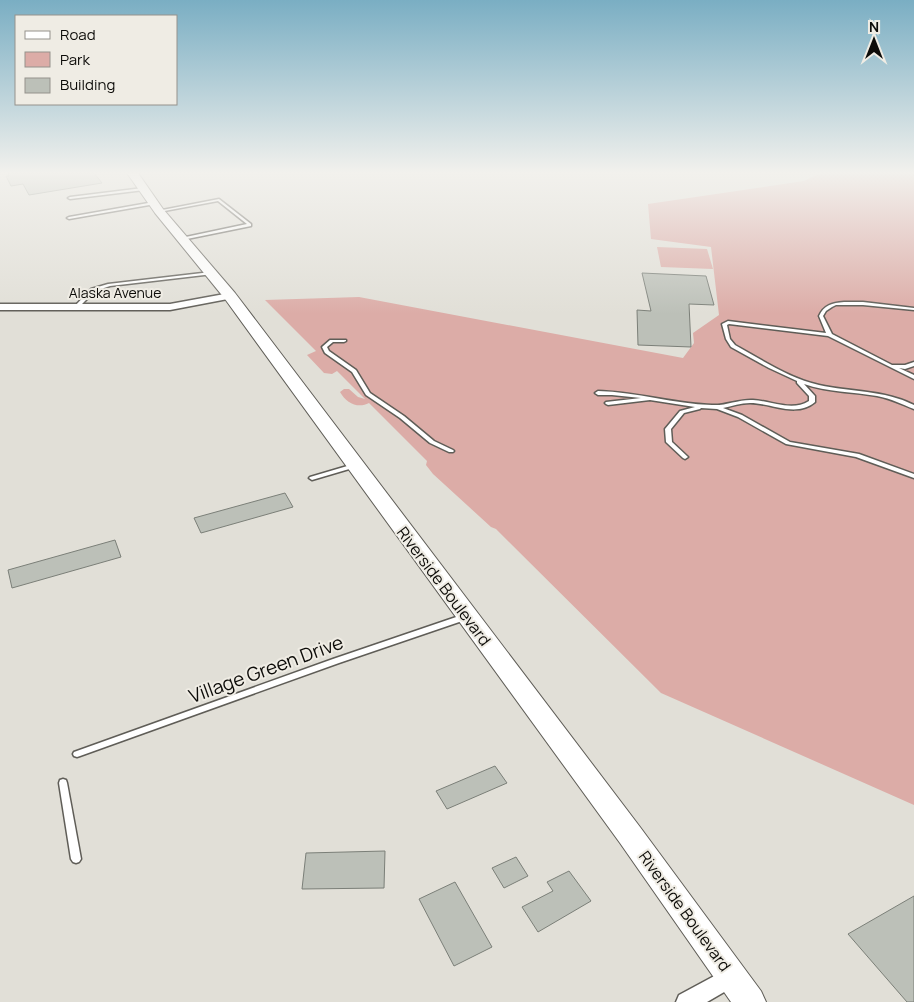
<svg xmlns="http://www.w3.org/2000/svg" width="914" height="1002" viewBox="0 0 914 1002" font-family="Manrope,sans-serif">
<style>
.green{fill:#dcaca7}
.building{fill:#bcc0b8;stroke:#7b7f78}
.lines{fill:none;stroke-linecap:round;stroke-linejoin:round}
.lane-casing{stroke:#5f5d57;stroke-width:3}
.street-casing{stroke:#5f5d57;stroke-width:3}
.secondary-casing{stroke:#5f5d57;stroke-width:2}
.lane{fill:#fff;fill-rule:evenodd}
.street{fill:#fff;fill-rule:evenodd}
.secondary{fill:#fff;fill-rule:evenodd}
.labels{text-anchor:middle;stroke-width:4;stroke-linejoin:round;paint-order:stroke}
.far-street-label{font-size:14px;fill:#0d0c09;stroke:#efece4}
.street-label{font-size:16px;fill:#0d0c09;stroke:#efece4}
.near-street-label{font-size:19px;fill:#0d0c09;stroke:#efece4}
</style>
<rect width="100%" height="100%" fill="#e1dfd7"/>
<g class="green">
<path d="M821 173H914V805L661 693 496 529 491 527 433 474 426 465 427 461 369 403C358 409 346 403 340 392L344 389H349L358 397 365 399 337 371 332 374 324 373 307 355 316 351 265 300 359 297 683 358 694 343 693 333 719 315 711 247 651 239 648 204 804 181Z"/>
<polygon points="657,247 707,249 713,269 661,267"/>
</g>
<g class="building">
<polygon points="8,173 94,173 102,183 29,195 23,184 11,186 6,176 9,176"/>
<polygon points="642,273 706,276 714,305 689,304 691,347 638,345 637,310 651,311"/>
<polygon points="285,493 293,507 201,533 194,518"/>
<polygon points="115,540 121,557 12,588 8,570"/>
<polygon points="495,766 507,783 447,809 436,791"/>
<polygon points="385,851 384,888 302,889 306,853"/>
<polygon points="516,857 528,876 504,888 492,868"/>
<polygon points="569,871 591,901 538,932 522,907 553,891 547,882"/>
<polygon points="455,882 492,947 454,966 419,899"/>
<polygon points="914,896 914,1002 907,1002 848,934"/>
</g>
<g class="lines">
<defs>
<g id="lane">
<polygon points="143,188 144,188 144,190 70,199 68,198 70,197"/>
<polygon points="219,199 251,224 251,226 182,240 180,239 181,238 247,224 218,201 159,212 157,211"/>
<polygon points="154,202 156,203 155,204 69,219 67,218 69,217"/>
<polygon points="211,272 213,272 213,274 110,286 95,291 78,308 76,308 74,307 91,289 108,284"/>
<path d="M844 302H863L914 308V310L863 305H836L832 307 826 311 823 316 832 334 892 365H905L914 362V366L905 369 899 368 914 375V379L828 336 729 324 727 325 730 339 735 345C762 360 789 378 819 385 851 392 884 390 914 405V409C901 404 892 399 877 396 853 392 827 392 804 384L815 396V402C796 418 772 403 750 403 741 403 732 406 723 408L742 415 790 442 859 454 914 474V478L856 457 786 444 738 417 717 409 701 408 700 409 684 413 671 429 672 442 688 457 685 459 683 458 666 442 665 429 680 411 695 407 650 400 608 405 606 404 605 403 606 402 641 398 612 395H598L595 393 598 391C637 392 674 404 712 405 726 406 739 399 753 400 772 401 792 412 809 401V396L797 383V381L769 368 731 347 726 339 722 324 728 321 826 333 819 316C824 305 832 303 844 302Z"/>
<polygon points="330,340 346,340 346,341 344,342 333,342 327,347 329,351 356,370 370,393 404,416 434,441 453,450 454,451 453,452 449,452 430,443 400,418 366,395 352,372 325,353 322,347"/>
<polygon points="354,464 356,465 357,466 356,467 312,480 309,478 310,477"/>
<polygon points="465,614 468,615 469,617 468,619 339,663 80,756 77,757 74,756 73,754 74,752 333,659"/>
<polygon points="63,779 66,780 67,783 81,859 79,862 76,863 73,862 71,859 59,783 60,780"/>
</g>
<g id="street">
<polygon points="230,293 233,294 233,298 170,310 0,310 0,304 170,304"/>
<polygon points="731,967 738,970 741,977 738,984 707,1002 676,1002 679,995"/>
</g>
<polygon id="secondary" points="127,173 138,173 163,209 235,293 640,827 761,991 766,1002 731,1002 620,843 225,299 155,213"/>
</defs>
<use href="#lane" class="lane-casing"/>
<use href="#street" class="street-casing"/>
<use href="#secondary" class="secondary-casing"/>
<use href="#lane" class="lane"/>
<use href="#street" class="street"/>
<use href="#secondary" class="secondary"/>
</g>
<linearGradient id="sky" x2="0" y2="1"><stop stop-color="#7aaec3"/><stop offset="0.55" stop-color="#f2f1ed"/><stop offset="1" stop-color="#f2f1ed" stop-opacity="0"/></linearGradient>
<rect width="914" height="314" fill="url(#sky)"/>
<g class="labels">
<g class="far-street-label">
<text x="115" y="298">Alaska Avenue</text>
</g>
<g class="street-label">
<text transform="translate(444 586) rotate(53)" y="6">Riverside Boulevard</text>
<text transform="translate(685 911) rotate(54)" y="6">Riverside Boulevard</text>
</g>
<g class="near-street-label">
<text transform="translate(266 669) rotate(-20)" y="7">Village Green Drive</text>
</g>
</g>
<rect x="15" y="15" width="162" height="90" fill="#efece4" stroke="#95928c"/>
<rect x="25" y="31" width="25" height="8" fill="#ffffff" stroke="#95928c"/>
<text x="60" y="40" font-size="15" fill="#0d0c09">Road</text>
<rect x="25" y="52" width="25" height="15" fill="#dcaca7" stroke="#95928c"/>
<text x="60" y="65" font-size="15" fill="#0d0c09">Park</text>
<rect x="25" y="78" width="25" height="15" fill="#bcc0b8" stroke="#95928c"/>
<text x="60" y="90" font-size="15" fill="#0d0c09">Building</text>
<g transform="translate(874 40)" stroke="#efece4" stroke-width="4" paint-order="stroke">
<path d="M0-4L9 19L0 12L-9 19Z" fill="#0d0c09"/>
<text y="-8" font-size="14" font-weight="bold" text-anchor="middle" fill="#0d0c09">N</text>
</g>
</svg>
